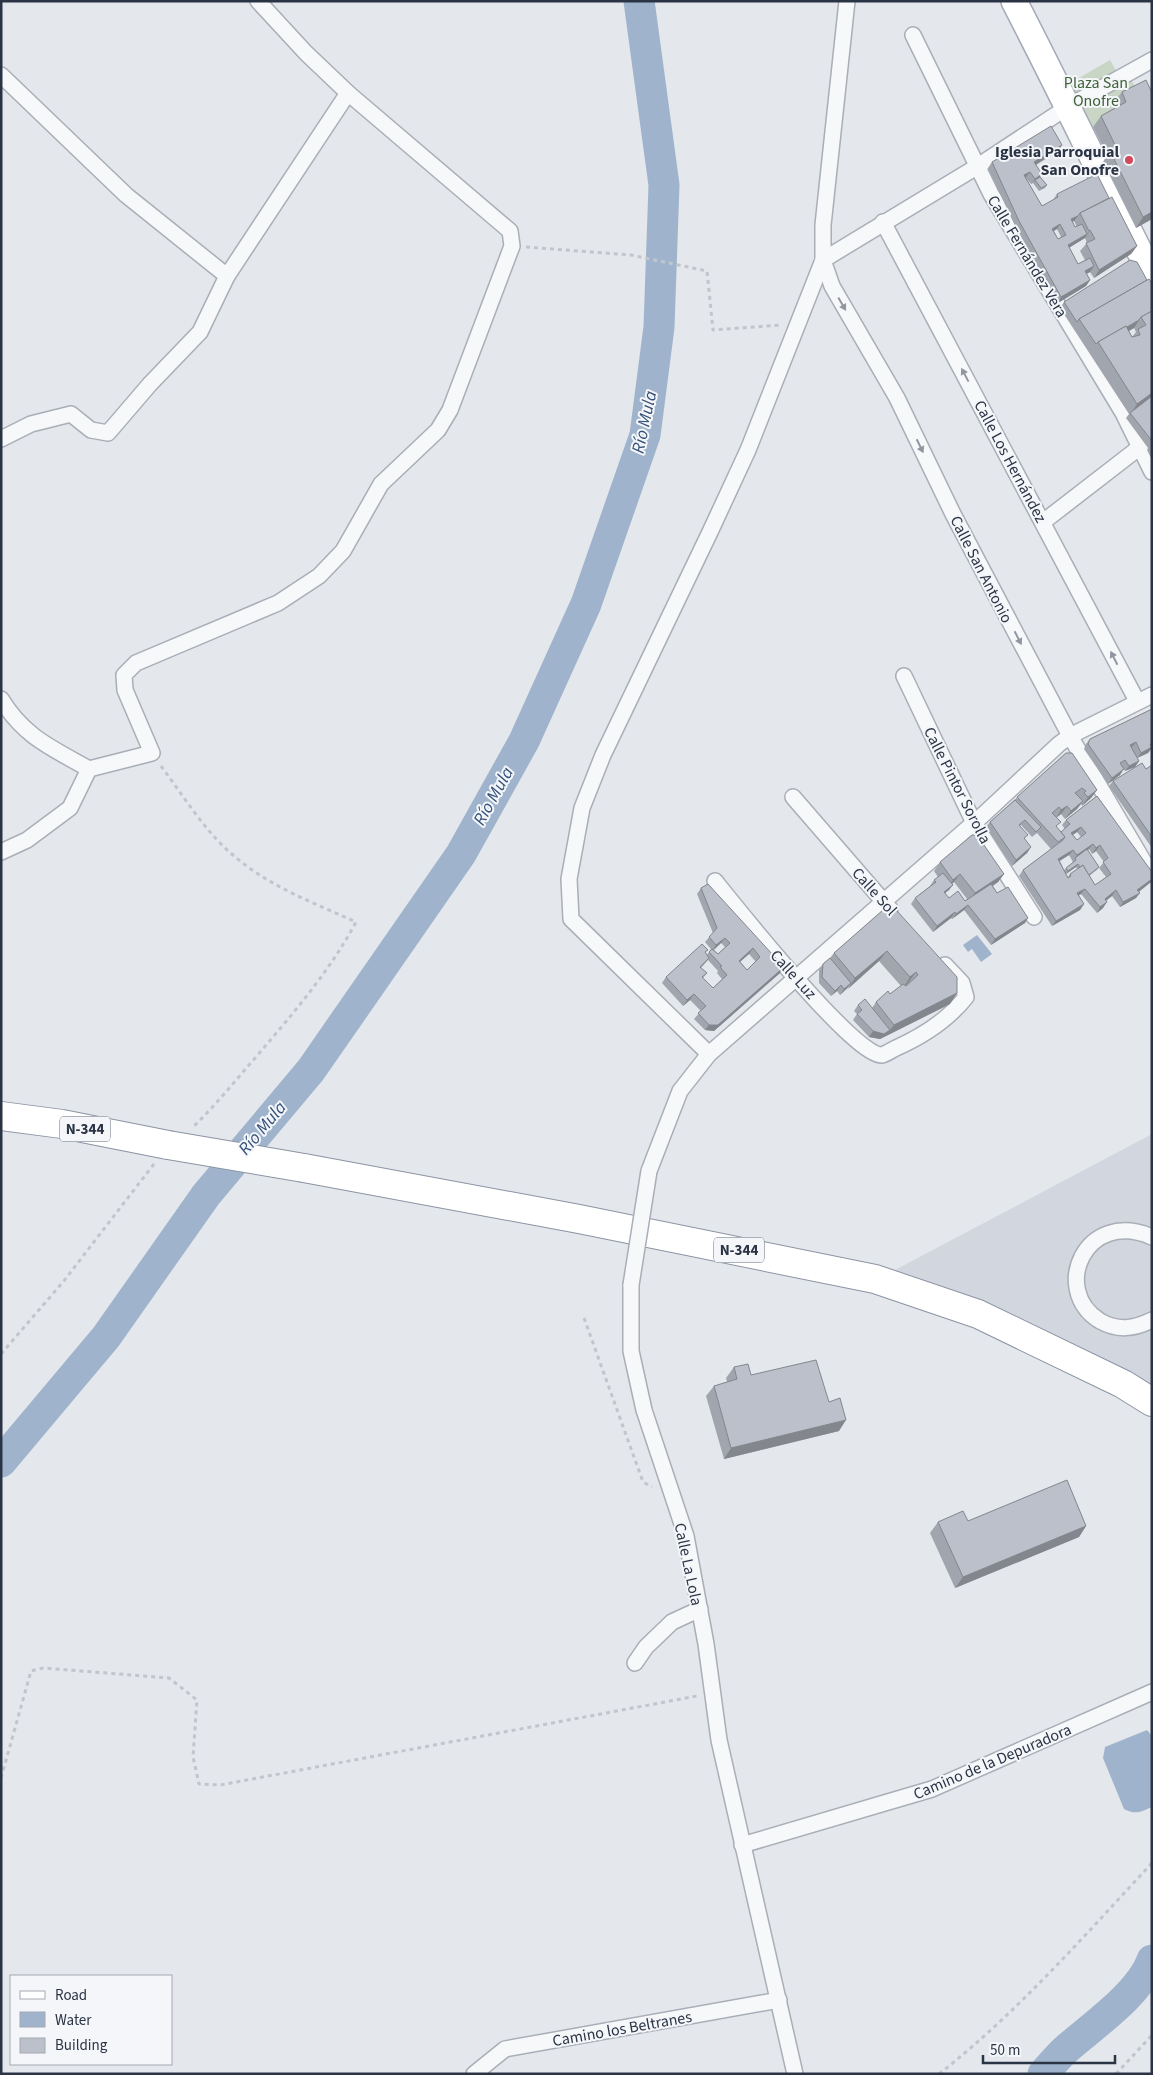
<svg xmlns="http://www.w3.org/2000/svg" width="1153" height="2075" viewBox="0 0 1153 2075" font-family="'Source Sans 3',sans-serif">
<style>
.built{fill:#d2d6de}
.green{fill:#c9d6c5}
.water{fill:#9fb4cc}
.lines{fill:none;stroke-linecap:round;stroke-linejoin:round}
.river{stroke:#9fb4cc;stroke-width:31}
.street-casing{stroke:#a9aeb7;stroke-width:18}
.primary-casing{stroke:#a3abb8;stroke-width:28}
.highway-casing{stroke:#8b94a3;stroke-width:30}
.path{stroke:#c2c5cb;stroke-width:3;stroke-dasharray:4 4;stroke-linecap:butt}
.street{stroke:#f7f8fa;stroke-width:15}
.primary{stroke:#fff;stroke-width:25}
.highway{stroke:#fff;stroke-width:28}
.street-bridge-casing{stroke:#a9aeb7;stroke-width:18;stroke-linecap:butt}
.highway-bridge-casing{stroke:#8b94a3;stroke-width:30;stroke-linecap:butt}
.street-bridge{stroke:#f7f8fa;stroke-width:15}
.highway-bridge{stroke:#fff;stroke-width:28}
.wall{fill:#a1a5ae;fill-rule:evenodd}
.shaded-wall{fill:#83868d}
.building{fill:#bbc0ca;stroke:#83868d;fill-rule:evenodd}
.oneway{fill:#9196a0}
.poi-dot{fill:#d1495b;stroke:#f4f6f9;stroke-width:2}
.labels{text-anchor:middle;stroke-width:4;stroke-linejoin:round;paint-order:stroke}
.shield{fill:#f4f6f9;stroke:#676e7b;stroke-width:1}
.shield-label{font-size:15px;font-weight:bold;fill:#2b3445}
.park-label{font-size:16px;fill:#3f6138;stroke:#f4f6f9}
.poi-label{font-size:16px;font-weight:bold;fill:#2b3445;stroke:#f4f6f9;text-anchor:end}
.street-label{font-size:16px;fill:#2b3445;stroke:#f4f6f9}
.water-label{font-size:18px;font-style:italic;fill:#34527a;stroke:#f4f6f9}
</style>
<rect width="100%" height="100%" fill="#e4e7ec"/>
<polygon class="built" points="1152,1134 1152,1387 893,1271"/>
<polygon class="green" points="1110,60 1118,74 1130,78 1138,91 1114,102 1119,113 1093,127 1067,85"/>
<g class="water">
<polygon points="977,935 992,954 981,962 972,949 968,952 963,945"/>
<path d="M1147 1730 1152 1736V1807C1141 1812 1135 1815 1124 1809L1103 1758 1105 1747Z"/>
</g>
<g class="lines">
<g class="river">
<polyline points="1,1462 106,1337 206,1195 311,1070 461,854 524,741 586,604 645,435 659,327 664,185 639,1"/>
<path d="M1043 2074C1050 2066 1057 2058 1064 2051 1091 2027 1140 1994 1152 1960"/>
</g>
<defs>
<g id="street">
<polyline points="913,35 991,194 1123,413 1152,472"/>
<polyline points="1,75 126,195 227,276 348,93"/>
<polyline points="883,222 1137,701"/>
<polyline points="823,260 832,286 897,398 953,514 1070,736 1151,874"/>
<polyline points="823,260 978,166 1069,106 1152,60"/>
<polyline points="1,439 31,424 71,414 91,430 108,433 150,384 200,332 227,276"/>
<polyline points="1043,522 1140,447"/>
<polyline points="904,676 974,823 1034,917"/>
<path d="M1 699C24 737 52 748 89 769"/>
<polyline points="793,797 890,909"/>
<polyline points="1,852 27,840 70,808 89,769 152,753 125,690 124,675 136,663 278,603 319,576 343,551 381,484 438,430 450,410 512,246 510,231 348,93 306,53 258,1"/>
<path d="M715 881C736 907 856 1058 882 1055 886 1054 892 1050 896 1048 923 1036 947 1021 966 997L962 983 945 965"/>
<polyline points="709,1054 571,919 569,879 582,808 603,755 710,532 748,450 823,260 823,225 847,1"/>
<polyline points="649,1171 680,1091 709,1054 984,814 1059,744 1070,736 1152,695"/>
<path d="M1152 1237C1085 1208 1050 1290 1100 1321 1118 1331 1134 1329 1152 1320"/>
<polyline points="631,1285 631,1351 644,1410 686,1536 706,1644 719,1740 795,2074"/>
<polyline points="635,1663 646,1647 672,1622 700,1609"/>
<polyline points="742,1845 932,1789 1152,1692"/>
<polyline points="474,2074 505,2049 779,2000"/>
</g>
<path id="primary" d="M1014 1C1061 92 1105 184 1152 276"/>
<g id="highway">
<polyline points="1,1116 62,1124 168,1145"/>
<polyline points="304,1168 579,1219 875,1279 978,1314 1123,1384 1152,1402"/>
</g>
</defs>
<use href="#street" class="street-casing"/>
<use href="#primary" class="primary-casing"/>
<use href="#highway" class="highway-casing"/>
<g class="path">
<polyline points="526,247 631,255 707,271 713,330 781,325"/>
<path d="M161 766C182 794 206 833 233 855 268 886 314 903 356 922 331 969 296 1010 262 1050 239 1076 218 1103 193 1127"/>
<polyline points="584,1318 643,1482 652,1487"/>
<polyline points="1,1354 63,1282 154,1164"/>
<polyline points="1,1778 31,1671 43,1668 169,1678 197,1700 193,1757 199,1784 220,1785 697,1696"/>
<path d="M939 2074C1017 2013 1085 1935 1152 1863"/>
<polyline points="1116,2074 1152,2035"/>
</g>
<use href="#street" class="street"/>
<use href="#primary" class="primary"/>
<use href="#highway" class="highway"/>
<defs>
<polyline id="street-bridge" points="631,1285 649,1171"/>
<polyline id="highway-bridge" points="168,1145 304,1168"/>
</defs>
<use href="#street-bridge" class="street-bridge-casing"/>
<use href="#highway-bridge" class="highway-bridge-casing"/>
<use href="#street-bridge" class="street-bridge"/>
<use href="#highway-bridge" class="highway-bridge"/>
</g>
<g class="wall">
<polygon points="1146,80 1152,219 1136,228 1103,162 1107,155 1093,127 1101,116 1116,107 1114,102 1122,92"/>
<path d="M1058 151 1036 165 1040 177 1047 185 1045 188 1039 191 1033 183 1031 184 1025 177 1042 206 1053 200 1057 194 1109 198 1137 246 1131 254 1094 278 1090 272 1086 274 1090 280 1086 286 1058 303 1015 226 988 168 992 162ZM1074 221 1077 227H1075L1072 222ZM1057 229 1061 237 1058 239 1054 231ZM1085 238 1087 243 1080 251 1085 260 1078 264 1069 247Z"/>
<path d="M1147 280 1152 284V460L1147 450 1148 448 1126 418 1129 414 1060 308 1064 302ZM1134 328 1136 332 1132 337 1129 331Z"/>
<polygon points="1152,709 1151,748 1148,753 1137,758 1139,761 1135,767 1125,771 1121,766 1120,775 1108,784 1084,749 1086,744 1090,739"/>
<path d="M1066 753 1097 790 1091 798 1082 806 1081 804 1077 809 1065 819 1061 814 1057 817V828L1061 832 1065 829 1062 825 1066 820 1097 796 1151 882 1139 892 1136 898 1120 907 1112 896 1106 901 1103 908 1097 913 1081 894 1078 896 1084 904 1080 910 1052 926 1019 876 1023 870 1051 849 1037 833 1032 837 1021 825 1020 826 1025 840 1031 847 1027 853 1012 866 986 827 990 822ZM1077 832 1081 837 1077 840 1073 835ZM1089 849 1092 854 1096 851 1104 862 1099 868 1106 877 1095 885 1089 876 1098 869 1088 850ZM1069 855 1073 862 1064 870 1060 861ZM1076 867 1077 869 1070 874 1068 877 1066 874Z"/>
<polygon points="1152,765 1152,848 1109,786 1113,781 1146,769"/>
<path d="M940 862 1004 874 998 882 993 886 997 893 1025 923 991 945 964 910 952 919 951 918 933 932 911 904 915 898 930 886 934 880 938 877 934 871ZM954 882 967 899 965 901 949 898 945 893 949 890 952 884Z"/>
<path d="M701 888 780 973 714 1031 705 1030 694 1019 701 1011 690 1000 683 1006 662 983 666 977 706 953 707 955 711 949 705 942 713 933 697 894ZM721 943 725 947 718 954 714 950ZM749 954 756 962 747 970 740 962ZM708 960 718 971 717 973 722 979 713 988 703 978 707 973 701 968Z"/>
<polygon points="883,910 950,1004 880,1039 869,1037 853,1020 857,1014 854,1011 858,1005 872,1008 876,1002 890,994 901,986 879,961 840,995 837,991 831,996 819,983 819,970 823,964 830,958 834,953"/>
<polygon points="734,1367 751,1375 829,1402 839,1431 724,1459 706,1396 714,1386 727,1382 726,1378"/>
<polygon points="968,1521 1086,1526 1079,1537 955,1588 930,1533 938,1522"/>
</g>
<g class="shaded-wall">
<polygon points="1062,145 1058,151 1030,168 1034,162"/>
<polygon points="1030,172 1026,177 1020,180 1024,175"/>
<polygon points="1042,174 1038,180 1035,180 1031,184 1035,179"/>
<polygon points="1152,212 1152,219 1136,228 1143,217"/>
<polygon points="1078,216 1074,221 1067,225 1071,219"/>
<polygon points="1060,224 1057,229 1048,234 1052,229"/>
<polygon points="1090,230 1085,238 1064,251 1068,245 1087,234 1089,231"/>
<polygon points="1137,246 1131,254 1094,278 1099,270"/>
<polygon points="1094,266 1090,272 1081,277 1085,271"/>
<polygon points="1090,280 1086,286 1058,303 1061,297"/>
<polygon points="1139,320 1134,328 1101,347 1099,343"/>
<polygon points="1152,393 1152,399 1130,415 1137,404"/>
<polygon points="1136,742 1132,747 1130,745"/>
<polygon points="1150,744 1152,744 1152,748 1148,753 1137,758 1141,753"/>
<polygon points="1139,761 1135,767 1125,771 1129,766"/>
<polygon points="1124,769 1120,775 1108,784 1112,778"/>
<polygon points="1097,790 1091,798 1082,806 1088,797"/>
<polygon points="1083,801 1077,809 1065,819 1071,811"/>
<polygon points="1067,806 1061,814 1056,818 1061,810"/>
<polygon points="1081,827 1077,832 1068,838 1071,833"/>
<polygon points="1093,844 1089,849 1075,859 1075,858 1077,855"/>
<polygon points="1100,845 1096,851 1092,854 1096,848"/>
<polygon points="1031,847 1027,853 1012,866 1016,860"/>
<polygon points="1073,850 1069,855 1054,864 1058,859"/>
<polygon points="1078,864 1076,867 1066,874 1068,871"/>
<polygon points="960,874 954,882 947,888 953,880"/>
<polygon points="1004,874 998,882 969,901 975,893"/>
<polygon points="1152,879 1151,882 1133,896 1137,890"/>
<polygon points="953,885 949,890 940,897 944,892"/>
<polygon points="1085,889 1081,894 1073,899 1077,893"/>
<polygon points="1116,890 1112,896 1101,904 1105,899"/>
<polygon points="1140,893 1136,898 1120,907 1123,902"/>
<polygon points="1107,902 1103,908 1097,913 1100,907"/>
<polygon points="1084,904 1080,910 1052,926 1056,921"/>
<polygon points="968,905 964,910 952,919 956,914"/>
<polygon points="955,912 951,918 933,932 937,926"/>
<polygon points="1028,918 1025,923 991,945 995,939"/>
<polygon points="725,938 721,943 712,951 716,945"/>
<polygon points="753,948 749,954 735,966 739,961"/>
<polygon points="887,951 879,961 848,989 855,978"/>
<polygon points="784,967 780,973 714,1031 705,1030 709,1025"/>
<polygon points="916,972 908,983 903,988 910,977"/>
<polygon points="851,983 847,988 840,995 844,989"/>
<polygon points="841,985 837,991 831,996 835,991"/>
<polygon points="957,993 950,1004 880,1039 869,1037 873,1031 890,1030 894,1025"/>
<polygon points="694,994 690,1000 683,1006 687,1000"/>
<polygon points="846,1420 839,1431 724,1459 731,1448"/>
<polygon points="1086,1526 1079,1537 955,1588 963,1577"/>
</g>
<g class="building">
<polygon points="1146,80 1152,93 1152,212 1143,217 1110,151 1116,147 1101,116 1126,102 1122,92"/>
<path d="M1051 126 1062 145 1034 162 1042 174 1035 179 1030 172 1024 175 1042 206 1058 197 1057 194 1097 174 1109 198 1080 213 1078 216 1071 219 1075 227 1082 224 1087 234 1068 245 1078 264 1090 258 1094 266 1085 271 1090 280 1061 297 1019 221 992 162ZM1060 224 1066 235 1058 239 1052 229Z"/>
<polygon points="1040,177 1047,185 1041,188 1035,180"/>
<polygon points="1112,197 1137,246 1099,270 1086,243 1095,239 1090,230 1089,231 1080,213"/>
<polygon points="1130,260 1137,262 1147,280 1079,319 1077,322 1064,302"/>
<polygon points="1149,279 1152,284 1152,311 1141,317 1139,320 1127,327 1126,326 1098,342 1096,344 1079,319"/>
<polygon points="1152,311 1152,393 1137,404 1098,342 1126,326 1132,337 1140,335 1138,329 1146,325 1141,317"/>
<polygon points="1152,396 1152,441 1130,413"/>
<polygon points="1152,709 1152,744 1150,744 1152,747 1141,753 1136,742 1130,745 1139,761 1129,766 1125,760 1120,763 1124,769 1112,778 1088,744 1090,739"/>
<polygon points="1066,753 1072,753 1097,790 1088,797 1084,793 1086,791 1082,788 1075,793 1083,801 1071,811 1067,806 1061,810 1059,807 1052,813 1061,822 1056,826 1065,837 1058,842 1017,797"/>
<polygon points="1142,763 1146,769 1152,765 1152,837 1113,781"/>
<path d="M1097 796 1152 872V879L1137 890 1140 893 1123 902 1116 890 1105 899 1107 902 1100 907 1085 889 1077 893 1084 904 1056 921 1023 870 1063 840 1065 837 1061 832 1070 824 1066 820ZM1081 827 1086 833 1077 840 1071 833ZM1093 844 1096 848 1100 845 1108 858 1103 862 1111 874 1095 885 1083 865 1070 874 1071 876 1068 878 1058 859 1073 850 1077 855Z"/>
<polygon points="1015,800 1041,827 1036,832 1025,820 1019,825 1028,835 1024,838 1031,847 1016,860 990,822"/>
<polygon points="972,835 977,835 1004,874 975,893 960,874 953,880 940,862"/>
<polygon points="1087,849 1099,867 1089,875 1083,865 1080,867 1078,864 1068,871 1066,868 1076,860 1075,858"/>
<polygon points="943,873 953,885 944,892 949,898 958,891 965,901 991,884 997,893 1008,887 1028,918 995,939 968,905 956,914 955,912 937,926 915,898 936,882 934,880"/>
<path d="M708 884 784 967 718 1025H709L698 1013 706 1006 694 994 687 1000 666 977 702 944 708 950 705 952 709 958 700 967 707 973 702 977 713 988 727 975 720 967 722 966 709 952 712 949 718 954 730 943 725 938 716 945 709 937 717 928 701 888ZM753 948 760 957 747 970 739 961Z"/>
<polygon points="883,910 897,911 957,977 957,993 894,1025 876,1002 888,991 890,994 903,984 906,986 918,975 916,972 910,977 887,951 855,978 834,953"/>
<polygon points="830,958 851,983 844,989 841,985 835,991 822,977 823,964"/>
<polygon points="865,999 890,1030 884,1034 873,1031 857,1014 862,1010 858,1005"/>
<polygon points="816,1360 829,1402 840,1398 846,1420 731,1448 714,1386 737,1379 734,1367 748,1364 751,1375"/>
<polygon points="1067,1480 1086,1526 963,1577 938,1522 963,1511 968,1521"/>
</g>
<defs><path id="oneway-solid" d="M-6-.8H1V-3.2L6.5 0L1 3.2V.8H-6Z" transform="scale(1.25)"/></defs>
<g class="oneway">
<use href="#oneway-solid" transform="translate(842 304) rotate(60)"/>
<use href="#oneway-solid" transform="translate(965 375) rotate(-118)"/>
<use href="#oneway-solid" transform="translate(920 446) rotate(64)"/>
<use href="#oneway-solid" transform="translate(1018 638) rotate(63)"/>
<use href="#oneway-solid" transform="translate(1114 658) rotate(-117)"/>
</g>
<circle class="poi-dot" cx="1129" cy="160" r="5"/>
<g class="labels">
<g class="shield">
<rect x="60" y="1116.5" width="50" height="25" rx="4"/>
<rect x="714" y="1237.5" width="50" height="25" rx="4"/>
</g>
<g class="shield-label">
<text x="85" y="1134">N-344</text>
<text x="739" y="1255">N-344</text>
</g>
<g class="park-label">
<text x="1096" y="88">Plaza San<tspan x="1096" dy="18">Onofre</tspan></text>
</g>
<g class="poi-label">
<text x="1119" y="157">Iglesia Parroquial<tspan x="1119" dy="18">San Onofre</tspan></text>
</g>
<g class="street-label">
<text transform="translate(1028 256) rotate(59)" y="6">Calle Fernández Vera</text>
<text transform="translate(1011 461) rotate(62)" y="6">Calle Los Hernández</text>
<text transform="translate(982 569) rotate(63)" y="6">Calle San Antonio</text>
<text transform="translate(958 785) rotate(63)" y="6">Calle Pintor Sorolla</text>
<text transform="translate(875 891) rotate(48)" y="6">Calle Sol</text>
<text transform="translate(794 974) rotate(48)" y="6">Calle Luz</text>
<text transform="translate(689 1564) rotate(78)" y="6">Calle La Lola</text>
<text transform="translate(992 1761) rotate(-23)" y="6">Camino de la Depuradora</text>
<text transform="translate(622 2028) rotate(-10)" y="6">Camino los Beltranes</text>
</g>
<g class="water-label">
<text transform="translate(644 422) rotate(-78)" y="6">Río Mula</text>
<text transform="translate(493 796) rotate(-61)" y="6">Río Mula</text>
<text transform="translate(262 1128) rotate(-50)" y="6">Río Mula</text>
</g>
</g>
<rect width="1153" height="2075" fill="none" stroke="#2b3445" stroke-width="5"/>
<rect x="10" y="1975" width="162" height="90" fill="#f4f6f9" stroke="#a4a8b1"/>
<rect x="20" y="1991" width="25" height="8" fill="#ffffff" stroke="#a4a8b1"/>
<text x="55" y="2000" font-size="15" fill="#2b3445">Road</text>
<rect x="20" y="2012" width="25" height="15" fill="#9fb4cc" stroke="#a4a8b1"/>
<text x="55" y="2025" font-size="15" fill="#2b3445">Water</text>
<rect x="20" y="2038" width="25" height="15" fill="#bbc0ca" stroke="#a4a8b1"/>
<text x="55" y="2050" font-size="15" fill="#2b3445">Building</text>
<path d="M983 2055v8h132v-8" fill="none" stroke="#2b3445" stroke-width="2.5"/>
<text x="990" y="2055" font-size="15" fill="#2b3445" stroke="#f4f6f9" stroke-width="4" paint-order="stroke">50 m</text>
</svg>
